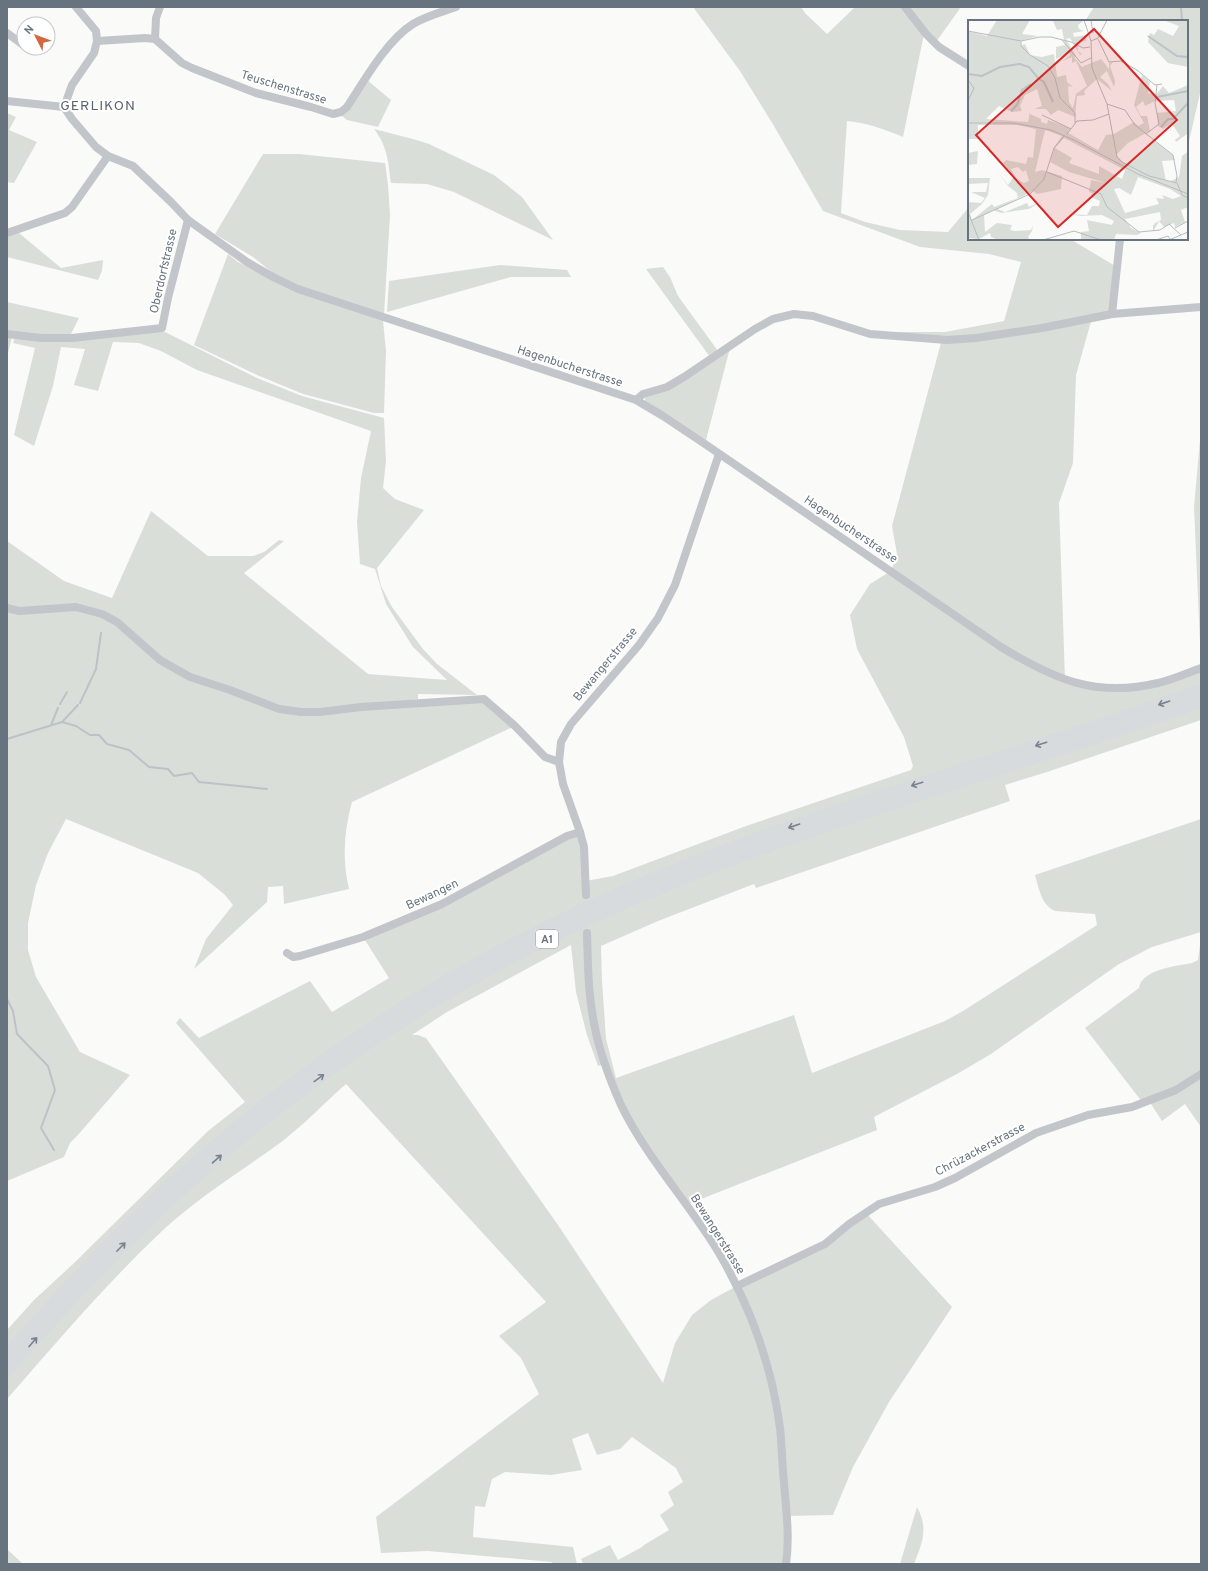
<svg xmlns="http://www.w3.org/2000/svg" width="1208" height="1571" viewBox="0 0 1208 1571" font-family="Overpass,sans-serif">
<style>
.green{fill:#daded8}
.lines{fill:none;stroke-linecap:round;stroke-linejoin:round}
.stream{stroke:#bbc3c8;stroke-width:2}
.minor{stroke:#c2c5c9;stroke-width:8}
.highway{stroke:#d8dbde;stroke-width:12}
.oneway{stroke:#78838d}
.labels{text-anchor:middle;stroke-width:4;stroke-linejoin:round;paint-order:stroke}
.shield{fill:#fff;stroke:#959ea5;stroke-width:1}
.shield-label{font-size:11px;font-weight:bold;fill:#67747f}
.street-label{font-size:12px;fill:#67747f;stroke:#fff}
.quarter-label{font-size:14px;letter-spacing:1px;fill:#59636b;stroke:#fff}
.inset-river{fill:none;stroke:#bbc3c8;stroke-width:2}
.inset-road{fill:none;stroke:#b6bcc1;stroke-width:1}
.view{fill:#d62828;fill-opacity:0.15;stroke:#d62828;stroke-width:2}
.inset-edge{fill:none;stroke:#67747f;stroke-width:2}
</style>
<rect width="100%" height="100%" fill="#fafaf8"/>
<g class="green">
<path d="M693 7H801L805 13 827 34 855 7H902L924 34 903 137C884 129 867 123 847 121L841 213 865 222 900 230 948 232 969 207V239H1070L1117 267 1112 314 1092 318 1076 375 1073 463 1059 503 1065 680 1134 687 1201 668V720L1047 772 1005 785 1010 801 756 888 754 884 658 921 601 946 602 981 606 1039 616 1078 794 1015 812 1073 945 1021 963 1011 1097 925 1095 914 1055 911C1041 905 1039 888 1035 875L1201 819V932L1152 947 1119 964 991 1054 957 1074 874 1117 877 1130 686 1205 641 1139 604 1064 598 1066 587 1035 576 992 571 945 447 1012 412 1035H418L426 1038 558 1225 663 1383 675 1343 692 1315 711 1300 737 1286 825 1244 866 1213 952 1307 889 1402 853 1467 833 1515 787 1516 786 1564H583L581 1559 610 1545 618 1560 642 1547 644 1545 669 1530 660 1515 674 1505 668 1492 683 1482 676 1468 632 1437 620 1449 597 1455 588 1433 572 1439 582 1470 551 1475 505 1472 492 1479 485 1507 475 1506 473 1537 573 1547 577 1564H552V1562L428 1551 381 1553 376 1517 539 1394 521 1358 499 1336 546 1302 346 1084C324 1103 304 1125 280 1143 240 1172 197 1198 161 1232 106 1284 57 1342 7 1399V1330L34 1300 73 1264 208 1131 245 1102 176 1023 180 1018 199 1038 310 981 332 1012 389 978 363 937 442 904 580 832 586 881 613 876 746 826 911 770 913 766 904 737 857 649 850 615 870 584 891 571 897 554 892 526 942 339 946 337 881 332H945L1004 321 1021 262 989 254 920 247 823 211 774 126 740 71Z"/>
<polygon points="905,7 961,7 936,42"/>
<polygon points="1094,7 1201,7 1201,89 1187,150 1187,21 1085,21"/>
<polygon points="367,80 391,100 378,127 347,120 342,116"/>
<polygon points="7,113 16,117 9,130 37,142 14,183 7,182"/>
<path d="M374 129 413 139 429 144 494 175 522 197 553 240 454 192 427 184 391 183C388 162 388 147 374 129Z"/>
<polygon points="263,154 299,154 385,163 388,185 390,215 384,315 300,286 274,274 253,257 215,234"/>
<polygon points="19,233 61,268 103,260 102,271 98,280 7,257 7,236"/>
<polygon points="228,254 238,262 255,270 383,321 386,351 384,413 374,413 303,394 257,375 194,345"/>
<polygon points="500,265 567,270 571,277 511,277 387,312 389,281"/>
<polygon points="663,267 670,277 678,296 718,351 710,357 646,269"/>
<polygon points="7,302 79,318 70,336 13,333 7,357"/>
<path d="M163 331 257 378 302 396 384 418 386 461 383 488 395 499 424 510 377 568 381 586 392 607 423 649 437 664 477 695 418 694V699L412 700 484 699 515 726 352 802C344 831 342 859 349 889L284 904 283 886 268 887 267 902 194 969 206 939 233 905 224 894 198 873 66 819 48 853 36 885 28 923V950L36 977 80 1052 130 1075 77 1136 70 1143 64 1157 7 1181V541L64 581 112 598 151 511 208 556H253L264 552 279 540 284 541 244 573 368 674 447 680 413 647 386 604 375 569 360 564 357 522 361 478 371 431 197 370 161 351 139 343 113 342 98 391 74 385 85 349 61 347 53 386 34 446 14 435 35 348 13 343 15 336Z"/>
<polygon points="730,348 706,440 645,401 645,396"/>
<polygon points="1201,429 1201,665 1194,507"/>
<path d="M1201 937V1127L1185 1104 1162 1121 1149 1101 1143 1103 1085 1028 1139 988C1142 969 1177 966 1192 963L1198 960Z"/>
<path d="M917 1507C929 1529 922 1543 914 1564H900Z"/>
<polygon points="7,1549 23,1564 7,1564"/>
</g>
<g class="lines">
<g class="stream">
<polyline points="1181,7 1182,21"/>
<polyline points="80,703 96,669 101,633"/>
<polyline points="60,704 67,692"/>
<polyline points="62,722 78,705"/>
<polyline points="51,725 58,708"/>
<polyline points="7,739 62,722 76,726 90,735 99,735 107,744 129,750 149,767 168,769 174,776 192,773 199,782 267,789"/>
<polyline points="7,999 13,1011 17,1034 48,1066 55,1090 41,1128 54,1150"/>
</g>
<g class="minor">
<polyline points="905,7 926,34 939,47 969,66"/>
<polyline points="7,33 22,44"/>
<polyline points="155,39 156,18 160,7"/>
<path d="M97 41 145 38 155 39 182 63 192 68 256 93 311 107 333 114 341 112 347 107C364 81 387 40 413 24 426 16 442 12 456 7"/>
<polyline points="7,101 64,107"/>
<path d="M64 107 72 119 96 147 108 156 133 166 171 202 188 220 247 262 273 277 298 289 636 400 663 416 705 444 1001 647C1054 679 1095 698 1158 683 1172 680 1187 673 1201 668"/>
<polyline points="64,107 72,85 94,53 97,41 96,31 76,7"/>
<polyline points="7,233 65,213 72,207 108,156"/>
<polyline points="1112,314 1120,239"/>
<polyline points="7,334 41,338 72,338 162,328 168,298 188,220"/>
<polyline points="636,400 643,394 667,387 684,377 755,329 773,319 794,314 813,316 870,334 947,340 976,338 1042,328 1112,314 1201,307"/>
<polyline points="7,608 19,611 76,607 102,614 117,622 160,660 190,677 230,690 279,709 301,712 320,712 361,707 484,699 515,726 545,757 559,762"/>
<polyline points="586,895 584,847 580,832 563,784 559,762 561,742 571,724 639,645 658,618 675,585 719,454"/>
<path d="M587 933C588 964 588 997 595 1028 600 1054 610 1080 621 1105 646 1157 689 1203 719 1253 750 1306 772 1366 780 1428 782 1446 782 1464 784 1482 786 1509 790 1537 786 1564"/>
<polyline points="287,953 293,957 300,956 363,937 442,904 567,836 580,832"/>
<polyline points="737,1286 825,1244 849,1224 879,1204 935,1187 955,1178 1036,1133 1088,1115 1132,1107 1176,1090 1201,1074"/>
</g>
<g class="highway">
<path d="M7 1355C67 1286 129 1220 198 1160 320 1053 459 964 608 898 800 813 1004 761 1201 690"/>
<path d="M7 1371C66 1303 129 1236 197 1176 335 1053 494 956 665 886 840 814 1023 766 1201 702"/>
</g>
</g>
<defs><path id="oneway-shaft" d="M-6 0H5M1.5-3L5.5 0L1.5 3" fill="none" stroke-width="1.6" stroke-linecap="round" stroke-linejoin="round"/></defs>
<g class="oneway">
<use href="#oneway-shaft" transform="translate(1164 703) rotate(161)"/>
<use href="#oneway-shaft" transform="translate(1041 744) rotate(162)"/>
<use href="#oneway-shaft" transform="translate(917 784) rotate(162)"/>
<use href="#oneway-shaft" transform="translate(794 826) rotate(161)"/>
<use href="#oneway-shaft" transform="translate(319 1078) rotate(-36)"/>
<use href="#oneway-shaft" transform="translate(217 1159) rotate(-41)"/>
<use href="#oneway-shaft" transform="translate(121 1247) rotate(-45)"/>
<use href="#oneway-shaft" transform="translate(33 1342) rotate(-49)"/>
</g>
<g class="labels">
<rect class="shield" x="536" y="930" width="22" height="18" rx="3"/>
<g class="shield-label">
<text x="547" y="943">A1</text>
</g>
<g class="street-label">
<text transform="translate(284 87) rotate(17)" y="4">Teuschenstrasse</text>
<text transform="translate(163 271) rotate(-77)" y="4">Oberdorfstrasse</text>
<text transform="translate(570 366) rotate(18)" y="4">Hagenbucherstrasse</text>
<text transform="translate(851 529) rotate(34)" y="4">Hagenbucherstrasse</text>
<text transform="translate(605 664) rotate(-50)" y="4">Bewangerstrasse</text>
<text transform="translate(432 894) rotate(-25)" y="4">Bewangen</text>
<text transform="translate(980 1149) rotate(-28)" y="4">Chrüzackerstrasse</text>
<text transform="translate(718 1234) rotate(58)" y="4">Bewangerstrasse</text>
</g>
<g class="quarter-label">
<text x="98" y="110">GERLIKON</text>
</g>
</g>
<g transform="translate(968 20)">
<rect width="220" height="220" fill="#fafaf8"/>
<path d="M29 0H62L54 14 70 16 52 21 53 26 57 24 62 35 74 37 86 34 89 57 98 55 99 62 105 67 100 66 101 82 105 88 108 74 119 66 108 41 104 43V37L95 41 102 35 101 33 88 39V27L97 25 94 9 89 10 85 1H115L110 5 111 9 116 11 105 13 106 17 118 15V21L110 22V31L114 34 112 35 102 18 98 19 108 36 106 37 114 47 133 39 141 49V43L145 42 142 46 147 61 146 67 139 51 132 57 140 64 144 71 129 59 116 71 117 75 109 76 107 97 90 90 83 95 78 89H66L74 86 69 69 57 75 52 86 54 91 44 92 31 86 18 99 60 102 62 91V94L73 99V102L79 104 80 100 102 108 100 113 102 114 130 130 138 115 146 114 166 102 170 106 176 103 166 85 174 55 182 62 180 73 188 75 195 66 201 73 220 65 219 114 208 122 207 120 212 116 206 107 203 104 195 109 190 106 189 93 208 91 206 80 187 81 177 86 175 81 168 87 173 96H179L182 111 160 123 148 135 158 145 186 121 205 135 207 140 194 141 198 161H203L211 157 214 136 220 132V187L213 190 217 202 207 207 206 203 196 207 191 201 185 212V206L187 203 193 200 192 192 157 199 163 208 173 213 169 215 148 214 146 220H98L113 219V212L121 211 119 200 144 205 146 201 134 195 113 196 100 194 119 195 124 186H131L132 181 123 177 124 173 121 172 123 160 138 163 101 152 82 142 87 126 94 116 77 110 67 152 74 150 94 156 93 169 69 174 65 171 29 189 37 192 59 183 61 187 75 180 61 189 33 193 25 190 16 195 17 212 29 203 44 205 42 210 47 211 63 210 65 205 64 211 60 217 62 220H30L23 217 22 213 11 219 0 218V182L13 183 17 178 3 172H18L20 163 0 164V158H22L20 175 14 184 2 194 4 200 24 184 26 187 50 178 49 173 40 166 29 151 40 165 46 156 35 143 38 140 58 144 60 137 65 138 68 109 49 105H10V119H0V11L19 16ZM96 118 157 150 154 159 131 146V154L101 143 104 138 87 128ZM50 147 55 152 58 150 61 161 56 163 48 158 43 149ZM170 157 202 169 213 176 205 179 194 175 196 179 188 178 191 184 157 193 146 169 151 168 163 175ZM195 0H220V47L200 43 180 22 182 13 186 15 190 9 205 16 211 6ZM10 131 9 144 0 145V133Z" fill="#daded8" fill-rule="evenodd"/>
<path class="inset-river" d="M180 16 209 36 220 37M0 54 14 56 32 47 52 44 61 47 70 58M71 59 76 62 85 82M189 77 220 71M43 91 49 85 54 70 63 64M193 107 200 99H205L220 83"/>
<path class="inset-road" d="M116 0 123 21M123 0 125 13M0 11 53 21 72 17H83L103 22 115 28 122 27M130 19 141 42 153 41 169 50 187 65 194 64M94 20 113 43 123 38M53 21V26L62 35 80 46 87 58 92 78 107 93V103M123 21 124 48 139 84 149 137 154 142 181 156 209 163 214 175 220 178M123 21 130 18 139 0M0 60 6 68 0 81M139 84 157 90 167 105 205 135 209 156 208 162M74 95 103 109M0 103H45L83 110 108 121 170 154 220 174M99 114 109 101 125 100 141 94M178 114 191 104 187 83 189 65M79 152 133 174 139 187 171 212 192 210 201 204 213 215M0 192 11 220M4 200 62 174 76 159 86 128 96 116M207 208 220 201M75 220 106 211 133 220M188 220 200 216 202 219M201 220 220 212"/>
<path class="view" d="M126 9 209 100 90 207 8 115Z"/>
<rect width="220" height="220" class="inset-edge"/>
</g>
<rect width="1208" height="1571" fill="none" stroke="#67747f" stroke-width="16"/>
<g transform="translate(36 36) rotate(312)"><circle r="19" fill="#ffffff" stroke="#c2c7cc"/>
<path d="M0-3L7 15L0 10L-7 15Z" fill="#d06942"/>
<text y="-6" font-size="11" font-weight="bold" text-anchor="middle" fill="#67747f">N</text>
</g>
</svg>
